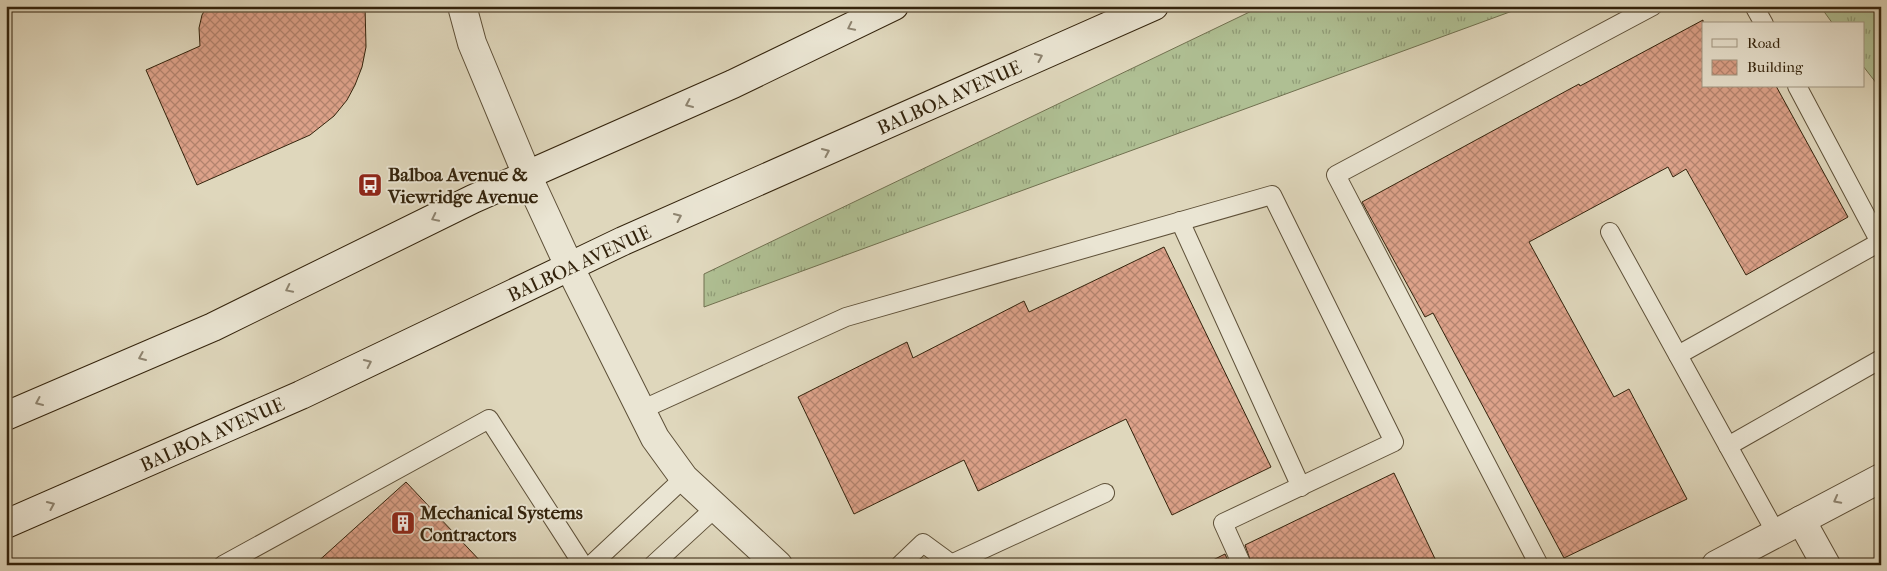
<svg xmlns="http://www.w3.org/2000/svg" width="1887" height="571" viewBox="0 0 1887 571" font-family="'IM FELL French Canon',serif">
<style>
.grass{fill:url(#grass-tufts);stroke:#717150}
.building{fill:url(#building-cross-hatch);stroke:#33230c}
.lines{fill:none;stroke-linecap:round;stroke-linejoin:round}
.service-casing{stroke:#5e5038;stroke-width:20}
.minor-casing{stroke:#5e5038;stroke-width:30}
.tertiary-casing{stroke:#5e5038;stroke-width:30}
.secondary-casing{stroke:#33230c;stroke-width:30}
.service{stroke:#eae5d3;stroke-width:18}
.minor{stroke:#eae5d3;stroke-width:28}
.tertiary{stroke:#eae5d3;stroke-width:28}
.secondary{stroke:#eae5d3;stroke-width:28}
.oneway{stroke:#8e8470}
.labels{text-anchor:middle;stroke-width:4;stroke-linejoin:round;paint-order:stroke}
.street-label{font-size:19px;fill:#33230c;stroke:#eae5d3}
.poi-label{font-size:19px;font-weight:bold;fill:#33230c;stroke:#eae5d3;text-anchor:start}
</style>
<defs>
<pattern id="grass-tufts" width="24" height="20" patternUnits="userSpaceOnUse" patternTransform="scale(1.25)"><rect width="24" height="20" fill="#afbf93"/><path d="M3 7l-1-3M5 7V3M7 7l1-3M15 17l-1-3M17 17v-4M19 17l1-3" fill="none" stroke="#8f9b76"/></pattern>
<pattern id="building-cross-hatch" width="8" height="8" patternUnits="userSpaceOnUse" patternTransform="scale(1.25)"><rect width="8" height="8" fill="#dda28a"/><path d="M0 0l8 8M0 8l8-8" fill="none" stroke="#b4846f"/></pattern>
</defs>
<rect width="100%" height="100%" fill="#dfd7bc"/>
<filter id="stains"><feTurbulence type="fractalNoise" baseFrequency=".004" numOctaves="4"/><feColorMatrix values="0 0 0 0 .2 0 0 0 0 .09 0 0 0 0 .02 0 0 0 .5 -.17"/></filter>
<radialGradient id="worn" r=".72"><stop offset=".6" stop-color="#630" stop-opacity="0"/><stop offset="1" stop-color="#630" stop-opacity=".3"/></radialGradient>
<g class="grass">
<polygon points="1262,6 1526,6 704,307 704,274"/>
<polygon points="1820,6 1881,6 1881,83 1877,84 1863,66 1863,24 1833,24"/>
</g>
<g class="building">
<polygon points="207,6 365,6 366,47 362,67 355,85 347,100 334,116 310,135 197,185 146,70 200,46 199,28 202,15"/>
<polygon points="1703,20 1703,86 1776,86 1848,217 1746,275 1686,169 1673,177 1668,167 1529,242 1614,397 1629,389 1687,499 1564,558 1433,313 1425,317 1362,202 1579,84 1580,86"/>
<polygon points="1164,247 1271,467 1172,515 1126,419 978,491 964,460 854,514 798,397 907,342 913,358 1024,301 1029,312"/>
<polygon points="1394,473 1438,565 1252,565 1245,545"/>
<polygon points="406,482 484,565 314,565"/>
<polygon points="1225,554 1230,565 1203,565"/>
</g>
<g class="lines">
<defs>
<g id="service">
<polyline points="1754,6 1764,24"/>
<polyline points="1797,86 1881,244"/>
<polyline points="1180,221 1301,487"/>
<polyline points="1610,232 1776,533"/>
<polyline points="1678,355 1880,242"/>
<polyline points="641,410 846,317 1272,195 1394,442 1223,523 1242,565"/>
<polyline points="1728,446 1881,359"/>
<polyline points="951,564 1105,493"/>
<polyline points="223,565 489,419 583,565"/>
<polyline points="591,565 684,478"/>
<polyline points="653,565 715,508"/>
<polyline points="900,565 923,543 953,565"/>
<polyline points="1539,565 1336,175 1653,6"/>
</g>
<g id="minor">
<polyline points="570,268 655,438 684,478 778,565"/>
<polyline points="1801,520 1826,565"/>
<polyline points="1716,565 1881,478"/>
</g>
<polyline id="tertiary" points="462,6 472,43 527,175 570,268"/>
<g id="secondary">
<polyline points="6,416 213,327 473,199 733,84 894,6"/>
<polyline points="6,524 301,395 623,241 1154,6"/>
</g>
</defs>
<use href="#service" class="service-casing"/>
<use href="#minor" class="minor-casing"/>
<use href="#tertiary" class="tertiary-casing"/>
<use href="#secondary" class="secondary-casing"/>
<use href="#service" class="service"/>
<use href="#minor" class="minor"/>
<use href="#tertiary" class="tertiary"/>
<use href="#secondary" class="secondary"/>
</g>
<defs><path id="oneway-chevron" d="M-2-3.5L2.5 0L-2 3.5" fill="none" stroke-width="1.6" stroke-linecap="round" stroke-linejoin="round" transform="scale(1.25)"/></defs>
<g class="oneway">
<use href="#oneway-chevron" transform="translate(851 27) rotate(154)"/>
<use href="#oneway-chevron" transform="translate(1039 57) rotate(-24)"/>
<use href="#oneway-chevron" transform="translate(689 104) rotate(156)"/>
<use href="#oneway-chevron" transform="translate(826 152) rotate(-24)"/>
<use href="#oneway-chevron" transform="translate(678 217) rotate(-24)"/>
<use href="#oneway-chevron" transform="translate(435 218) rotate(154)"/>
<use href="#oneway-chevron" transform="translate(289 289) rotate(154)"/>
<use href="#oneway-chevron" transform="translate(142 357) rotate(157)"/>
<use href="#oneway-chevron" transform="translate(368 363) rotate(-25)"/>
<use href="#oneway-chevron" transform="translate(39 402) rotate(156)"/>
<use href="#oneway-chevron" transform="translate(1837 500) rotate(152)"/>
<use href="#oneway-chevron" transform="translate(51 505) rotate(-24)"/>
</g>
<defs>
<symbol id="bus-square" viewBox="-11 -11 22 22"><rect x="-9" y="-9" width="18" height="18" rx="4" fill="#8f2418" stroke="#eae5d3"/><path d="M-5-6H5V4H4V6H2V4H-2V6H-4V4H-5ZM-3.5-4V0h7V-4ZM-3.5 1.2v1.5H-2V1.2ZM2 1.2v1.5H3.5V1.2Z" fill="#fff"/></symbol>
<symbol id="building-square" viewBox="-11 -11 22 22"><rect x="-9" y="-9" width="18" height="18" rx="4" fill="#8f2418" stroke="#eae5d3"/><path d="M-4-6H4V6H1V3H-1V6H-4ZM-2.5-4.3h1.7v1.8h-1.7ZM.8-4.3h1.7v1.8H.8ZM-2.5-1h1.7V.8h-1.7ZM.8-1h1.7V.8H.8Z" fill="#fff"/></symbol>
</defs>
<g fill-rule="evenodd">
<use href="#bus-square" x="356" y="171" width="28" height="28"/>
<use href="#building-square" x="389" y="509" width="28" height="28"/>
</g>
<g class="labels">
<g class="street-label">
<text transform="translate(949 97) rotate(-24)" y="7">BALBOA AVENUE</text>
<text transform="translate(579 263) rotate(-25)" y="7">BALBOA AVENUE</text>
<text transform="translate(212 434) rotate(-24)" y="7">BALBOA AVENUE</text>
</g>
<g class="poi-label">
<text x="388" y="181">Balboa Avenue &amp;<tspan x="388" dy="22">Viewridge Avenue</tspan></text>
<text x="420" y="519">Mechanical Systems<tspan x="420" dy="22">Contractors</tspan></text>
</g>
</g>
<rect width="1887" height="571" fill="none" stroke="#dfd7bc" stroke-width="25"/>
<rect x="8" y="8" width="1872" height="556" fill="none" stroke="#33230c" stroke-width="2.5"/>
<rect x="12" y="12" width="1862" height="546" fill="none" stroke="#33230c"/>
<rect x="1702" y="22" width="162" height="65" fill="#eae5d3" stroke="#a19783"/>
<rect x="1712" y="39" width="25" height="8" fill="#eae5d3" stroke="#a19783"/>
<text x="1747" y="48" font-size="15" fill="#33230c">Road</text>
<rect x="1712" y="60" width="25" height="15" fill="url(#building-cross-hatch)" stroke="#a19783"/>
<text x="1747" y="72" font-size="15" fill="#33230c">Building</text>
<rect width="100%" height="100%" filter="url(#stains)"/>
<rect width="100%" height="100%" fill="url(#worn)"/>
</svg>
